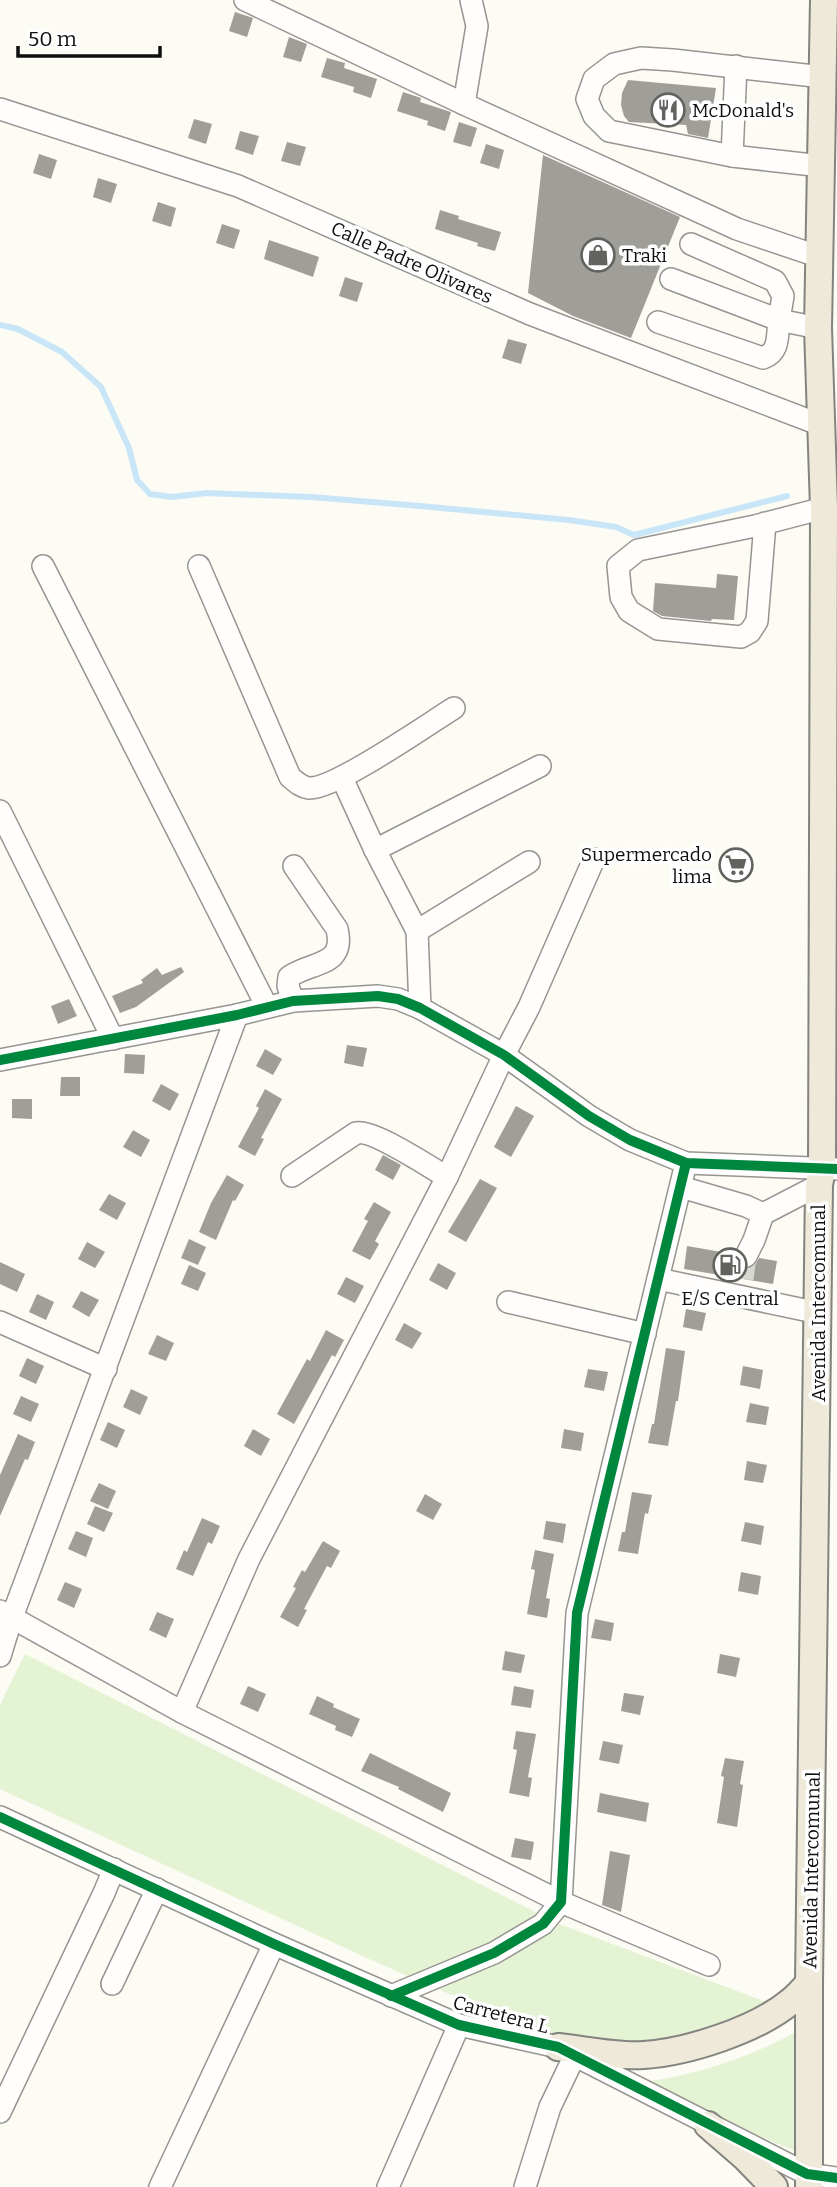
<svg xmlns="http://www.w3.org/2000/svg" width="837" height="2187" viewBox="0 0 837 2187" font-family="Bitter,serif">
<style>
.green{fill:#e4f3d3}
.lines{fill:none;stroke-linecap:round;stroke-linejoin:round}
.stream{stroke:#c9e6f8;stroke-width:6}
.building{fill:#a09e99}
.minor-tunnel{stroke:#d8d8d2;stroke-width:21;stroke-dasharray:21 10;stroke-linecap:butt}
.minor-casing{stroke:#969592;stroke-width:24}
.major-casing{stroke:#83837f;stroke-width:30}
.minor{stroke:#fffefd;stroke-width:21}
.major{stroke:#eee9d9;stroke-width:26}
.cycleway-casing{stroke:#fff;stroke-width:15}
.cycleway{stroke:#00873e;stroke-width:10}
.labels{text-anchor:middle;stroke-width:7;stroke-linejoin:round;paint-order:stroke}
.poi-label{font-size:19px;fill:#0f0f0f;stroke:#fff;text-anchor:start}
.street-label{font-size:19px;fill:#0f0f0f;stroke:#fff}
</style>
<rect width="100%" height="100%" fill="#fcfbf4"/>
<g class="green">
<polygon points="25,1654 557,1923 779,2007 738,2029 590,2055 369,1959 0,1789 0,1705"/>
<path d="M803 2028 796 2151 641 2090V2082C697 2076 754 2056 803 2028Z"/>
</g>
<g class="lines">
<polyline class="stream" points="0,325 18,329 62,352 101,387 129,448 137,480 150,494 172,497 207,493 311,497 420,506 569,520 616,527 634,535 787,496"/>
</g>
<g class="building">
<polygon points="235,12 253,18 247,37 229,31"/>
<polygon points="289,37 307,44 301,62 283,57"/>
<polygon points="327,58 345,63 344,68 377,79 371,98 353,92 354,87 321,77"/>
<polygon points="628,80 716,88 708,138 688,134 686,125 629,122 624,116 621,105 622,93"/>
<polygon points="403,92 421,98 420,102 451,112 445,131 427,125 428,121 397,111"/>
<polygon points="194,119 212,124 206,144 188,138"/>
<polygon points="459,122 477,128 471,147 453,142"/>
<polygon points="240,131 259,136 253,155 235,149"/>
<polygon points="287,142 306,147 300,166 281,161"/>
<polygon points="486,144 504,150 499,169 480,163"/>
<polygon points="39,154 57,160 51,179 33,173"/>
<polygon points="543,155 680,217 631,338 573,316 528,293"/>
<polygon points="98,178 117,184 111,203 93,197"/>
<polygon points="158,202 176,208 171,227 152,221"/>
<polygon points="440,210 459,216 458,219 501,232 495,251 477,246 478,243 435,229"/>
<polygon points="222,224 240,230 234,249 216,243"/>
<polygon points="269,240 319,257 313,277 264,259"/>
<polygon points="345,277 363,283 357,302 339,296"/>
<polygon points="508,339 527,344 521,364 502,358"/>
<polygon points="717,574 738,576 734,620 712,619 711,621 662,616 653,611 655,583 716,588"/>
<polygon points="181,967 184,972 136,1007 120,1013 112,996 143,983 141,980 157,968 162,975"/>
<polygon points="69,999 77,1016 58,1024 51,1006"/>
<polygon points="347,1045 367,1048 363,1067 344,1063"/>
<polygon points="265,1049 282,1059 273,1075 256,1066"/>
<polygon points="125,1054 145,1055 144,1074 124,1073"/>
<polygon points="61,1077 80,1077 80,1096 60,1096"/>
<polygon points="161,1084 179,1094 170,1111 152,1101"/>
<polygon points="265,1089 282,1099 261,1138 264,1139 255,1156 238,1147 259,1108 256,1106"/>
<polygon points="12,1099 32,1099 32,1119 12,1118"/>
<polygon points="516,1106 534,1116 511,1157 494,1147"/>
<polygon points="133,1130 150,1140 141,1157 123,1147"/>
<polygon points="383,1155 401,1165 393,1180 375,1170"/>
<polygon points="227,1175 244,1185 235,1201 233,1200 216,1240 199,1232 211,1203"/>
<polygon points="480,1179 497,1188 466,1242 448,1232"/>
<polygon points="109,1194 126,1203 117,1220 99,1210"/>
<polygon points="374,1202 391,1212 375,1241 379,1244 370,1260 352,1251 368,1221 364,1219"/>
<polygon points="189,1239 206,1247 198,1265 181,1258"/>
<polygon points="87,1242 105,1252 95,1268 78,1259"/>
<polygon points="687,1246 733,1254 735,1264 746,1269 754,1267 759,1258 777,1261 773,1284 684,1269"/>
<polygon points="0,1262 25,1274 17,1292 0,1284"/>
<polygon points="438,1263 456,1273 447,1290 429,1280"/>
<polygon points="189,1265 206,1273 198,1291 181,1284"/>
<polygon points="346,1277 364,1286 355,1303 337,1294"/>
<polygon points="81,1291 99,1300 89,1317 72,1307"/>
<polygon points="37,1294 54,1302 46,1320 29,1312"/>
<polygon points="686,1309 706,1313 702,1331 683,1327"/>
<polygon points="404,1323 422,1333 412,1349 395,1340"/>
<polygon points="326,1330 344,1340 335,1357 332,1355 294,1424 277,1414 307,1359 310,1361"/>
<polygon points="157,1335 174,1343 166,1361 148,1354"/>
<polygon points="666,1348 685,1351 678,1401 676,1401 668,1446 648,1443 652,1424 654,1424"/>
<polygon points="27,1358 44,1366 36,1384 19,1376"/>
<polygon points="743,1366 763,1370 760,1389 740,1385"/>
<polygon points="588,1369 608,1372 604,1391 584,1387"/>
<polygon points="131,1389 148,1397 140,1415 123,1407"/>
<polygon points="21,1396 39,1404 31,1422 13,1414"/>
<polygon points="750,1403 769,1407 766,1425 746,1422"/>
<polygon points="108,1422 125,1430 117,1448 100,1440"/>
<polygon points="253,1429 270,1439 261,1456 244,1446"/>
<polygon points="564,1429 584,1433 581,1451 561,1448"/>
<polygon points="18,1434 35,1442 28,1460 25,1459 0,1516 0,1475"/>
<polygon points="747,1461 767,1465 763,1483 744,1480"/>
<polygon points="99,1483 116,1491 108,1509 90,1501"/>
<polygon points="632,1492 652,1495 648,1514 645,1513 638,1554 618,1551 622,1532 625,1532"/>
<polygon points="425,1494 442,1504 433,1520 416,1511"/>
<polygon points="95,1506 113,1513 104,1532 87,1524"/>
<polygon points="202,1518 220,1526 212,1544 208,1542 193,1576 176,1569 184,1550 187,1552"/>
<polygon points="546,1521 566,1524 563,1543 543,1539"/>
<polygon points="745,1522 764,1526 761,1545 741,1541"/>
<polygon points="76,1531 93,1538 86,1557 68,1549"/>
<polygon points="323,1541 340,1551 331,1568 327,1566 304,1609 307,1610 298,1627 280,1617 296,1588 293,1587 302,1570 305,1572"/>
<polygon points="535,1550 554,1554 546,1598 550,1599 547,1618 527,1614 535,1570 531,1569"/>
<polygon points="741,1572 761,1576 758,1595 738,1591"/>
<polygon points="65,1582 82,1589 74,1608 57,1600"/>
<polygon points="157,1612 174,1619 166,1638 149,1630"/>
<polygon points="595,1619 614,1623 611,1641 591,1638"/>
<polygon points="505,1651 525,1655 521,1673 502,1670"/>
<polygon points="720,1654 740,1658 736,1677 717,1673"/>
<polygon points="248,1686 266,1694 258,1712 240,1704"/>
<polygon points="514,1686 534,1690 531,1708 511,1705"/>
<polygon points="624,1693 644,1696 640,1715 621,1711"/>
<polygon points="317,1696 334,1704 333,1707 360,1719 352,1737 335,1730 336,1726 309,1714"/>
<polygon points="516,1731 536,1734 528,1777 532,1778 529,1797 509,1793 517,1750 513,1749"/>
<polygon points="603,1741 623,1745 619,1764 599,1760"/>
<polygon points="370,1753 451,1793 443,1812 398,1789 399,1787 361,1771"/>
<polygon points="725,1758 744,1761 740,1784 743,1785 737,1827 717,1823 724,1777 721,1776"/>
<polygon points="600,1793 649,1803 646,1822 597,1812"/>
<polygon points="515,1838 534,1842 531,1860 511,1857"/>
<polygon points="610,1851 630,1855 621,1912 602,1905"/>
</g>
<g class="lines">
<polyline class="minor-tunnel" points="743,1279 746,1256"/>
<defs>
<g id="minor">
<polyline points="245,0 464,104 737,229 820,257"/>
<polyline points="464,104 477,26 471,0"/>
<polyline points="0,109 238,186 530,314 821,425"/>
<polyline points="732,156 736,66"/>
<polyline points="822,166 732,156 609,131 594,116 587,99 594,79 614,64 641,58 673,60 823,77"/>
<polyline points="691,244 775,281 783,296 779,320 818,328"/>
<path d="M658 322 763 358C780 352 777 336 779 320L671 279"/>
<polyline points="765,523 757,621 750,632 741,637 658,629 629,611 621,597 618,566 638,550 755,526 824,508"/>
<polyline points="43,566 267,1007"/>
<path d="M199 566 290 777C296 782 301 787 309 788 334 790 428 724 454 708"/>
<polyline points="342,778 375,850 417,931 420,1008"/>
<polyline points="0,811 113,1039"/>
<polyline points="375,850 540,766"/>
<polyline points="417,931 529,862"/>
<path d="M293 1001 288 986 289 977C312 961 346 967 337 929L294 866"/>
<polyline points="0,1060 237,1015 293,1001 378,996 398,999 420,1008 504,1055 589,1116 630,1140 686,1163 837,1169"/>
<path d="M292 1176 356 1133C373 1129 429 1167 447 1177"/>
<polyline points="681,1187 746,1206 763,1214"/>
<polyline points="746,1256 754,1240 763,1214 819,1185"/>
<polyline points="658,1279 819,1313"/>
<polyline points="508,1302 645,1334"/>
<polyline points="0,1322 106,1369"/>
<polyline points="0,1611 182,1712 561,1902 709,1965"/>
<polyline points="0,1656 12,1617 237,1015"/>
<polyline points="182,1712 249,1559 447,1177 504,1055 529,1007 594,859"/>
<polyline points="0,1817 274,1944 459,2025 558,2047 807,2174 837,2178"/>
<polyline points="112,1984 157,1889"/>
<polyline points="391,1996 494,1953 543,1924 561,1902 577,1613 686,1163"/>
<polyline points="0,2112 104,1893 114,1869"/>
<polyline points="160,2187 274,1944"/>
<polyline points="388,2187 459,2025"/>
<polyline points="525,2187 550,2107 574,2057"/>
</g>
<g id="major">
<path d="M558 2047C586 2050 616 2057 644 2055 688 2052 756 2030 790 2002 797 1997 803 1990 809 1983"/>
<polyline points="708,2125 746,2158 774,2187"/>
<polyline points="809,2187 809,1983 819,1185 822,1169 824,508 818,328 824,0"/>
</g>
</defs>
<use href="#minor" class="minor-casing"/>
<use href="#major" class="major-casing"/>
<use href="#minor" class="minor"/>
<use href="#major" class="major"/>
<defs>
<g id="cycleway">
<polyline points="0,1060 237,1015 293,1001 378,996 398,999 420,1008 504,1055 589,1116 630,1140 686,1163 837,1169"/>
<polyline points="0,1817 274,1944 459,2025 558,2047 807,2174 837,2178"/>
<polyline points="391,1996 494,1953 543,1924 561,1902 577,1613 686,1163"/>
</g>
</defs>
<use href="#cycleway" class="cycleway-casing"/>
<use href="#cycleway" class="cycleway"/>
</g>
<defs>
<symbol id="restaurant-ring" viewBox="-11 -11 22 22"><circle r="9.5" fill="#fff" stroke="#62625f" stroke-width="1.5"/><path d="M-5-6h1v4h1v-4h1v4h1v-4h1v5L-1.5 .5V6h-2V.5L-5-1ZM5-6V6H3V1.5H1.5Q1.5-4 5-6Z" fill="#62625f"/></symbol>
<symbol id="shop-ring" viewBox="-11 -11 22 22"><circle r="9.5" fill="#fff" stroke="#62625f" stroke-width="1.5"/><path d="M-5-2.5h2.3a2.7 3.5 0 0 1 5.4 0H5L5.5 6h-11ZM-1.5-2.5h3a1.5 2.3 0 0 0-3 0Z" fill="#62625f"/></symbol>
<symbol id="supermarket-ring" viewBox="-11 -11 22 22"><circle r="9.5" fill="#fff" stroke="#62625f" stroke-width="1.5"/><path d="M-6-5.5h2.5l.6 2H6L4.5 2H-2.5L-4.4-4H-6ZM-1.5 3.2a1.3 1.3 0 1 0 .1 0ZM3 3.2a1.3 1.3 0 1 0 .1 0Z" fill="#62625f"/></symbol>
<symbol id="fuel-ring" viewBox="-11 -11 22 22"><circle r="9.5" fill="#fff" stroke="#62625f" stroke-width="1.5"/><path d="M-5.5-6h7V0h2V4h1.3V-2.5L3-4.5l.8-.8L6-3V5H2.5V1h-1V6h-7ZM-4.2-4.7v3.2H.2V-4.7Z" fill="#62625f"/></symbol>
</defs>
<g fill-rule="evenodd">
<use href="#restaurant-ring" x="649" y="91" width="38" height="38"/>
<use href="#shop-ring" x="579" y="236" width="38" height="38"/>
<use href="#supermarket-ring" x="717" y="846" width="38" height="38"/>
<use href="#fuel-ring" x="711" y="1246" width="38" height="38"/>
</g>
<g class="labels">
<g class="poi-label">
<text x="692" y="117">McDonald's</text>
<text x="622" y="262">Traki</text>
<text x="712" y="861" text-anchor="end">Supermercado<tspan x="712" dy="22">lima</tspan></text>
<text x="730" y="1305" text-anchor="middle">E/S Central</text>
</g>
<g class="street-label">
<text transform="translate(412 262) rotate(24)" y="7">Calle Padre Olivares</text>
<text transform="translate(818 1303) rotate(-90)" y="7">Avenida Intercomunal</text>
<text transform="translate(811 1870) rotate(-89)" y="7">Avenida Intercomunal</text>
<text transform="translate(501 2014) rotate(15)" y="7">Carretera L</text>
</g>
</g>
<path d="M18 46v10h142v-10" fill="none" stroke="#0f0f0f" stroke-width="3.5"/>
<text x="28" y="46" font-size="21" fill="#0f0f0f" stroke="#ffffff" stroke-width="5" paint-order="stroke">50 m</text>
</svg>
